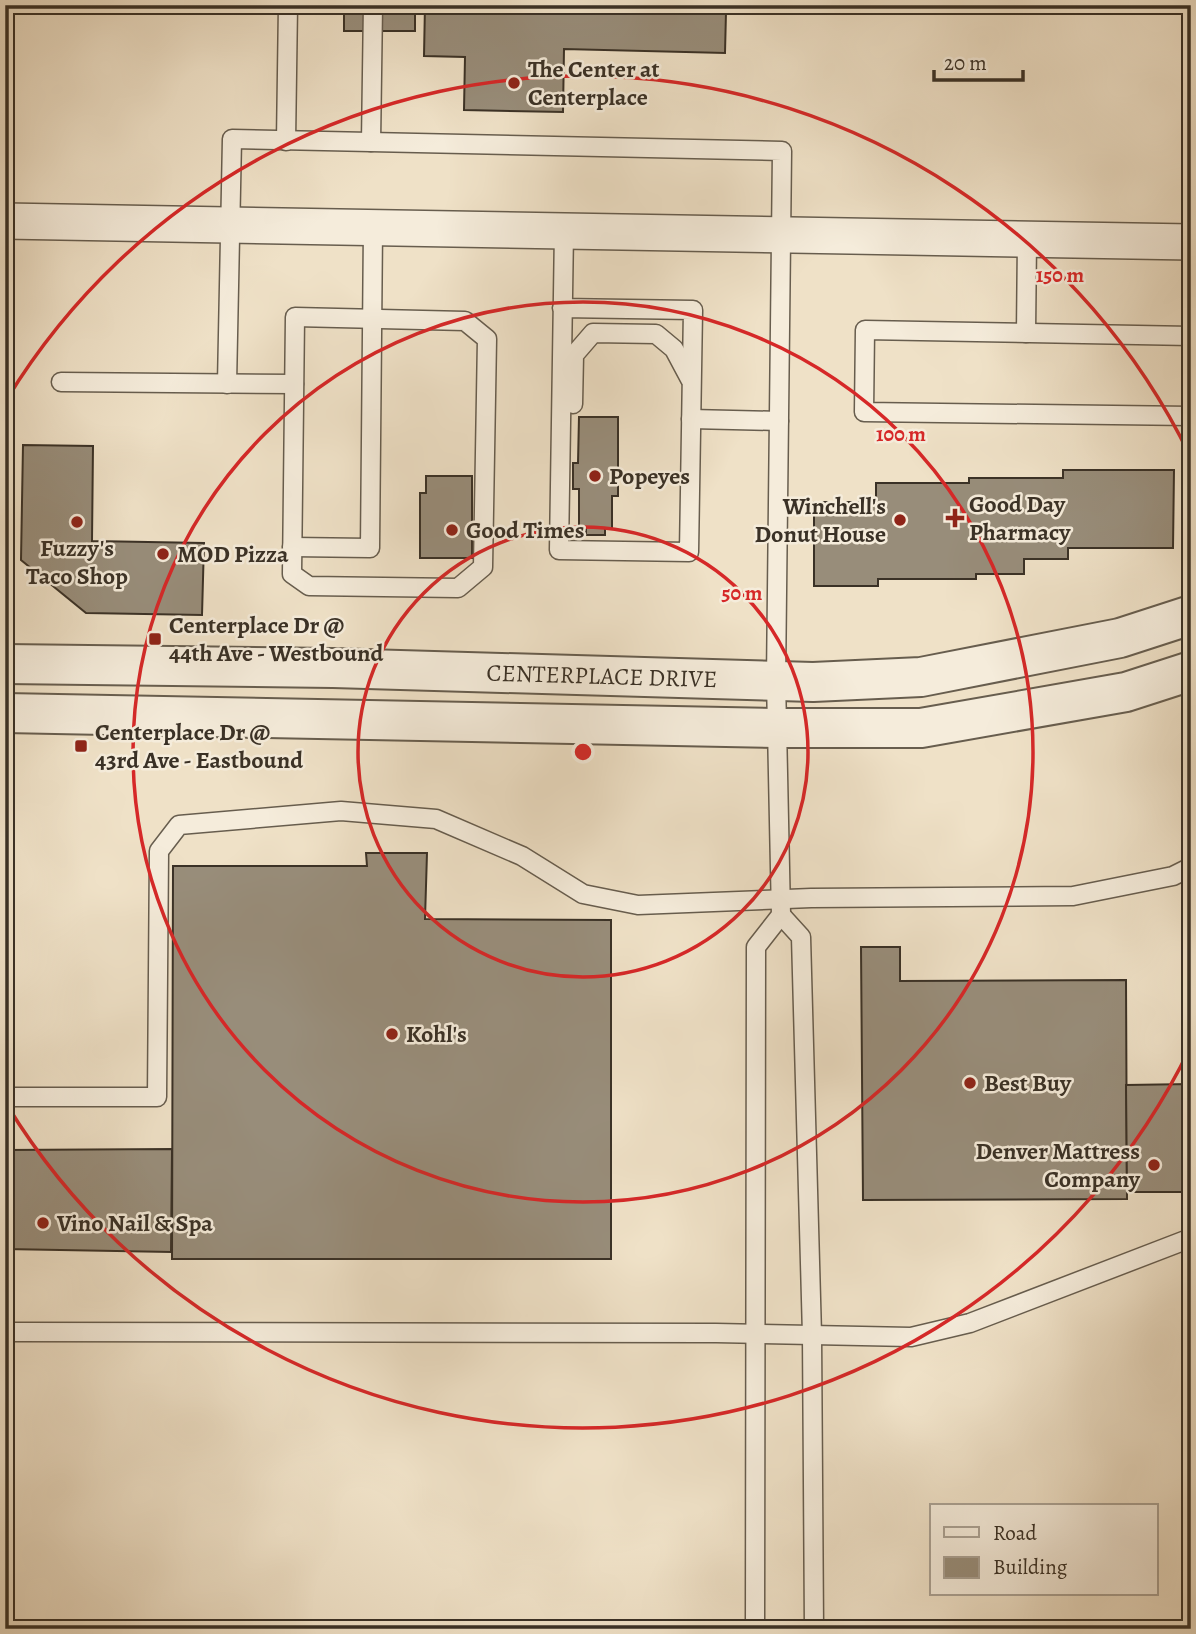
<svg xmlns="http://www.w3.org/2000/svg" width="1196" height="1634" viewBox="0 0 1196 1634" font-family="Alegreya,serif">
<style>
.building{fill:#988d7a;stroke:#3a3126;stroke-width:2}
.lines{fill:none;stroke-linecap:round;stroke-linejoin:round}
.service-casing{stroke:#675d4e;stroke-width:21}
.minor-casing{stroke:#675d4e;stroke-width:38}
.tertiary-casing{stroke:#675d4e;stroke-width:42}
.service{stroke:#f5ecdb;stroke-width:18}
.minor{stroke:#f5ecdb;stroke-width:35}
.tertiary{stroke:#f5ecdb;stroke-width:38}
.ring{fill:none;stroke:#d62828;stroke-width:3.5}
.poi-dot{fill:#8f2418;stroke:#f5ecdb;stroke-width:2.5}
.labels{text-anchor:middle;stroke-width:5;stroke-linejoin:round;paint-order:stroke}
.poi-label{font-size:24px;font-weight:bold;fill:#3a3126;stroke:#f5ecdb;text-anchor:start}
.street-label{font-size:24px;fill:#3a3126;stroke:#f5ecdb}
.centre{fill:#d62828;stroke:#f5ecdb;stroke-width:3.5}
.ring-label{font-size:21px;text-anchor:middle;font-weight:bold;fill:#d62828;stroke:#f5ecdb;stroke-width:5;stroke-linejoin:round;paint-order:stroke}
</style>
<rect width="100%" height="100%" fill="#efe1c7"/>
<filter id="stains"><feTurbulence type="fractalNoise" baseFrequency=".00286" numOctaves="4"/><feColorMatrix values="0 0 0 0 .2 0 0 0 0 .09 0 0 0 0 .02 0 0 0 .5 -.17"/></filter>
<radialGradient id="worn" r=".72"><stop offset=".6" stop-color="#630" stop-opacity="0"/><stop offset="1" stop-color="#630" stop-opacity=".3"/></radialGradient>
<g class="building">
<rect x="344" y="5" width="71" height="26"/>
<polygon points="425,5 702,5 701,12 726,12 725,53 564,49 563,112 464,110 465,57 424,56"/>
<polygon points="579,417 618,417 618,496 612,496 612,529 605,529 605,535 586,535 586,528 579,528 579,489 573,489 573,463 578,463"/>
<polygon points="23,445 93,446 92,541 204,543 202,615 86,613 21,560"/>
<polygon points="1063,470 1174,470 1173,548 1068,548 1068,559 1024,559 1024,574 976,574 976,579 878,579 878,586 814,586 814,502 876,502 876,483 969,483 969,478 1063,478"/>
<polygon points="426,476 472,476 472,558 420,558 420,493 426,493"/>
<polygon points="366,853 427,853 425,919 611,920 611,1259 172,1259 173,866 367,866"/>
<polygon points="861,947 900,947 900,981 1126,980 1127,1199 863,1200"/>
<polygon points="1191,1084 1191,1192 1127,1192 1126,1085"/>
<polygon points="172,1149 171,1252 5,1249 5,1150"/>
</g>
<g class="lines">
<defs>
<g id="service">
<polyline points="286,141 288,5"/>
<polyline points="371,142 373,5"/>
<polyline points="562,308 693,310 689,552 559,550 564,231"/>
<polygon points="295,317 465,321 487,339 483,567 458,588 309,586 292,574"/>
<polyline points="1026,333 1027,239"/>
<polyline points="1191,336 865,330 864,412 1191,416"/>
<polyline points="61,382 294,384"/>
<polyline points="227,384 232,139 782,151 776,680 781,915 756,947 755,1629"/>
<polyline points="573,404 574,355 593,333 656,334 674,349 690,379"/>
<polyline points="691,419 779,421"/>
<polyline points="292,547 370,548 373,228"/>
<polyline points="781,915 801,937 812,1335 814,1629"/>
<polyline points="5,1097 157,1097 159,851 179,825 341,811 436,819 522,856 583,894 638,905 811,898 1073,896 1173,876 1191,867"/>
<polyline points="5,1332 716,1333 911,1337 970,1323 1191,1238"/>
</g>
<polyline id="minor" points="5,221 1191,242"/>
<g id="tertiary">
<path id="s1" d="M5 664 333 668 813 682 921 677 1120 638 1191 615"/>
<polyline points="5,713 777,728 921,728 1126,692 1191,671"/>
</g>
</defs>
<use href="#service" class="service-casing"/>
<use href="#minor" class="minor-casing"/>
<use href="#tertiary" class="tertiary-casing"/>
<use href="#service" class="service"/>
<use href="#minor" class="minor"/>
<use href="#tertiary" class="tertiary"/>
</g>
<g class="ring">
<circle cx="583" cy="752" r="225"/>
<circle cx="583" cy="752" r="450"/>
<path d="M1190 1048A675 675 0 0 1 7 1105M7 399A675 675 0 0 1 1190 456"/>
</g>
<g class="poi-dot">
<circle cx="514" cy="83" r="7"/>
<circle cx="595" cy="476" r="7"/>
<path d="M951.5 507.5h7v7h7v7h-7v7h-7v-7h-7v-7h7z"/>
<circle cx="900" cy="520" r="7"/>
<circle cx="77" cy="522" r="7"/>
<circle cx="452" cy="530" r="7"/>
<circle cx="163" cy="554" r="7"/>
<rect x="148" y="632" width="14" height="14" rx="3.5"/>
<rect x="74" y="739" width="14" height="14" rx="3.5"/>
<circle cx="392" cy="1034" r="7"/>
<circle cx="970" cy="1083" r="7"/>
<circle cx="1154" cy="1165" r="7"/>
<circle cx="43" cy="1223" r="7"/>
</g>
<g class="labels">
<g class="poi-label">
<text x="528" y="77">The Center at<tspan x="528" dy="28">Centerplace</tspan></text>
<text x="609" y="484">Popeyes</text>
<text x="969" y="512">Good Day<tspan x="969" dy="28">Pharmacy</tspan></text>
<text x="886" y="514" text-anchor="end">Winchell's<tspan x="886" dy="28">Donut House</tspan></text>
<text x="466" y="538">Good Times</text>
<text x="77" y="556" text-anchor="middle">Fuzzy's<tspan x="77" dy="28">Taco Shop</tspan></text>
<text x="177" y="562">MOD Pizza</text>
<text x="169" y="633">Centerplace Dr @<tspan x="169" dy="28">44th Ave - Westbound</tspan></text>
<text x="95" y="740">Centerplace Dr @<tspan x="95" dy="28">43rd Ave - Eastbound</tspan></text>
<text x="406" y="1042">Kohl's</text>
<text x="984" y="1091">Best Buy</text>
<text x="1140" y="1159" text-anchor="end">Denver Mattress<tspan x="1140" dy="28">Company</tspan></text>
<text x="57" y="1231">Vino Nail &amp; Spa</text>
</g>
<g class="street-label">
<text dy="8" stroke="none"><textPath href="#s1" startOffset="597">CENTERPLACE DRIVE</textPath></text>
</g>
</g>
<circle cx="583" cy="752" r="10" class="centre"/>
<g class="ring-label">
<text x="1060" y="282">150 m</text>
<text x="901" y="441">100 m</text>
<text x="742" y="600">50 m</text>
</g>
<rect width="1196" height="1634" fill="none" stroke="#efe1c7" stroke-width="28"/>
<rect x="7" y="7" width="1182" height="1620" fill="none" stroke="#3a3126" stroke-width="3.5"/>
<rect x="14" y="14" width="1168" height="1606" fill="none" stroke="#3a3126" stroke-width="2"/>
<rect x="930" y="1504" width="228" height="91" fill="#f5ecdb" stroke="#aaa193" stroke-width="2"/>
<rect x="944" y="1527" width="35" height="10" fill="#f5ecdb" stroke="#aaa193" stroke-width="2"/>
<text x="993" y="1540" font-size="21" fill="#3a3126">Road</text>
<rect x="944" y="1557" width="35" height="21" fill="#988d7a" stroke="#aaa193" stroke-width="2"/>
<text x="993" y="1574" font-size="21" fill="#3a3126">Building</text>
<path d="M934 70v10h89v-10" fill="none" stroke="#3a3126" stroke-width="3.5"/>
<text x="944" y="70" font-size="21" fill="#3a3126" stroke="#f5ecdb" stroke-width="5" paint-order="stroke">20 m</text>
<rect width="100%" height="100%" filter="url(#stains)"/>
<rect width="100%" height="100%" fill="url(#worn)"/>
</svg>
